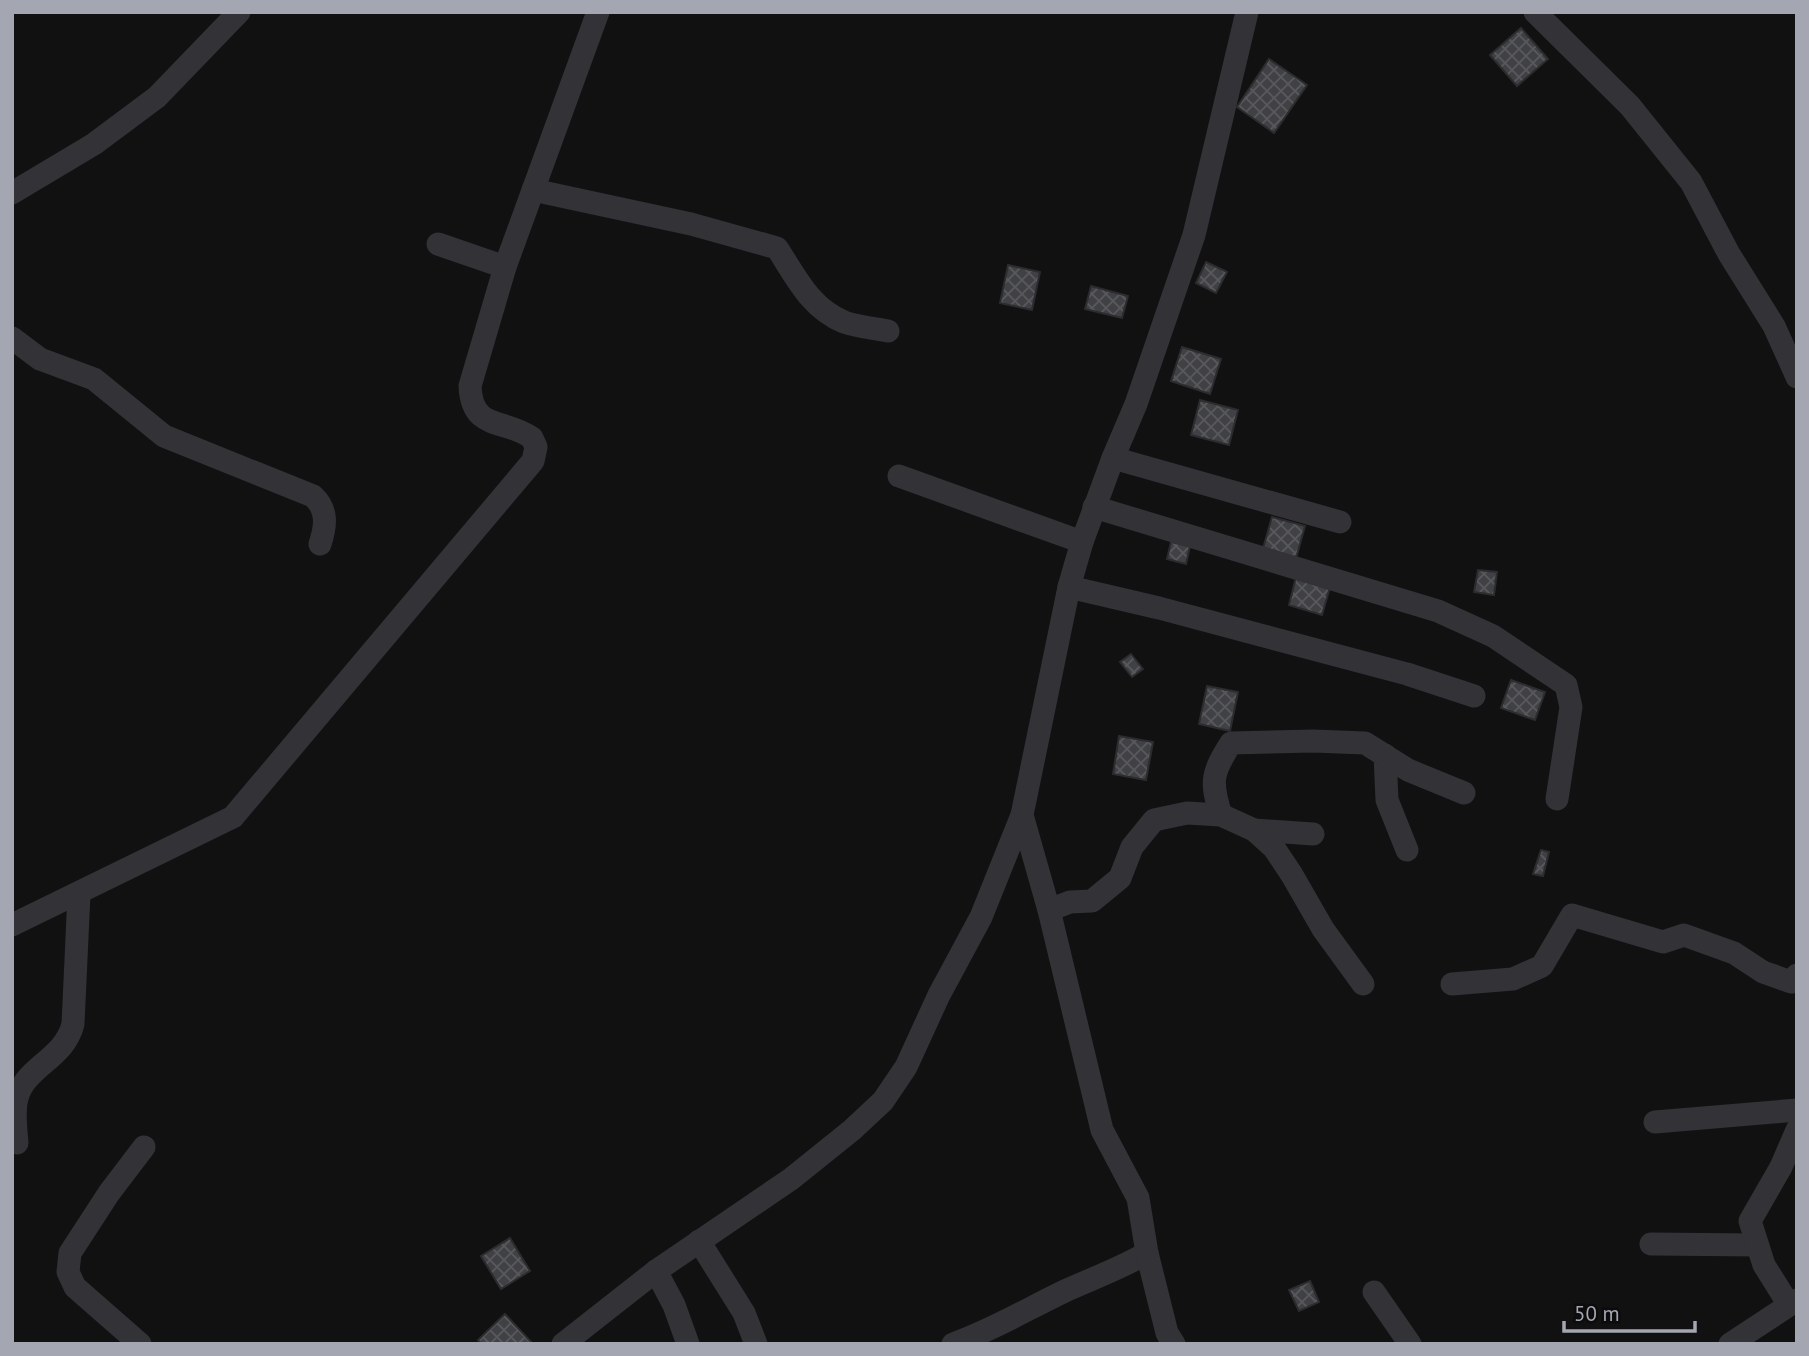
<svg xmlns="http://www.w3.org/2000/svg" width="1809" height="1356" viewBox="0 0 1809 1356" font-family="'PT Sans',sans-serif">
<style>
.building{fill:url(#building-cross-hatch);stroke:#2c2b2e;stroke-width:2}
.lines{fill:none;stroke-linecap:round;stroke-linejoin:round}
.minor{stroke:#323237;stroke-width:23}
</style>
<defs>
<pattern id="building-cross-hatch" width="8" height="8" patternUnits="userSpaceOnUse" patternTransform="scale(1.75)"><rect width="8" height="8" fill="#404145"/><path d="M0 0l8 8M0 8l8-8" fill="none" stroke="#59595d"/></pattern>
</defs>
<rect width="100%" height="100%" fill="#111112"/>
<g class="building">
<polygon points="1521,28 1548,59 1517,86 1490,55"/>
<polygon points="1269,59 1307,85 1274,133 1237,107"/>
<polygon points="1206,262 1227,272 1216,293 1196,283"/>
<polygon points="1008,265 1040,272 1032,310 1000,303"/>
<polygon points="1091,286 1128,296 1122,318 1085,309"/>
<polygon points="1182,347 1221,359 1210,394 1171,381"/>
<polygon points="1200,400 1238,410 1229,445 1191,435"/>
<polygon points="1272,517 1305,526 1295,562 1262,552"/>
<polygon points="1171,542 1190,546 1186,564 1167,559"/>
<polygon points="1478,570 1497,572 1494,595 1474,592"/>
<polygon points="1296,577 1330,587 1322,615 1289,605"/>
<polygon points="1131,654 1143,669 1132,677 1120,662"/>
<polygon points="1511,680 1545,692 1535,720 1501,708"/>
<polygon points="1207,686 1238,692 1230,731 1199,724"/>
<polygon points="1119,736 1153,742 1146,780 1113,774"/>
<polygon points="1541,850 1549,852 1543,876 1533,874"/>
<polygon points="510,1238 530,1271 501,1289 481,1256"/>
<polygon points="1310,1281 1319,1302 1299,1311 1289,1290"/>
<polygon points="505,1314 533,1344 481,1344 478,1340"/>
</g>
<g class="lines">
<g class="minor">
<polyline points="1535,12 1630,106 1691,182 1729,254 1774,326 1797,377"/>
<path d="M533 190 691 224 777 248C796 277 810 308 844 322 857 327 874 328 888 331"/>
<polyline points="12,193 94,144 157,97 239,12"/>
<polyline points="438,244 505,267"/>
<path d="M12 338 40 359 94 379 164 436 313 496C328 510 326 526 320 544"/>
<polyline points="1113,458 1340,522"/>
<polyline points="899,476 1082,542"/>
<polyline points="1094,507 1438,611 1493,636 1566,685 1571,707 1557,799"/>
<polyline points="1069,587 1159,608 1407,674 1474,696"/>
<polyline points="1385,755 1387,800 1407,850"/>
<path d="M1221 815C1210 781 1212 773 1231 743L1313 741 1365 743 1408 770 1464 793"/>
<polyline points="1254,830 1313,834"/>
<polyline points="1049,910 1070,902 1092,901 1120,878 1132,847 1154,820 1187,813 1221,815 1254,830 1274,848 1292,875 1323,929 1363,984"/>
<path d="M12 925 233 817 533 461 536 447 532 438C505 418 472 432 470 386L505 267 598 12"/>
<polyline points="1452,984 1513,979 1542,966 1572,915 1663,942 1684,935 1734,953 1763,972 1791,982 1797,975"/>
<polyline points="1655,1122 1797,1110"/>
<path d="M17 1143C16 1130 14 1116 16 1103 21 1067 64 1061 73 1024L79 894"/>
<polyline points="699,1241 744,1313 756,1344"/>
<polyline points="1651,1244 1757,1245"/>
<polyline points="656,1271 674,1305 688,1344"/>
<polyline points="1374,1292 1410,1344"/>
<polyline points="1789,1305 1764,1265 1750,1221 1781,1167 1797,1130"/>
<polyline points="140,1344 75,1287 68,1272 70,1253 109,1193 144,1147"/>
<polyline points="563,1344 656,1271 791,1179 852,1130 883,1101 906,1067 939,995 981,917 1022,815"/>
<path d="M953 1344C993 1330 1029 1308 1067 1290 1094 1278 1121 1268 1147 1253"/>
<polyline points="1174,1344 1167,1333 1147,1253 1138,1198 1102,1130 1049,910 1022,815 1069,587 1082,542 1113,458 1136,404 1194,235 1247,12"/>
<polyline points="1730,1344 1797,1300"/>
</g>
</g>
<rect width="1809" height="1356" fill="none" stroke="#a4a6b2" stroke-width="28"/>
<path d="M1564 1321v10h131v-10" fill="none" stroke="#a4a6b2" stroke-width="3.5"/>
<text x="1574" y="1321" font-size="21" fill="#a4a6b2" stroke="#0c0c0d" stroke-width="5" paint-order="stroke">50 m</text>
</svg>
